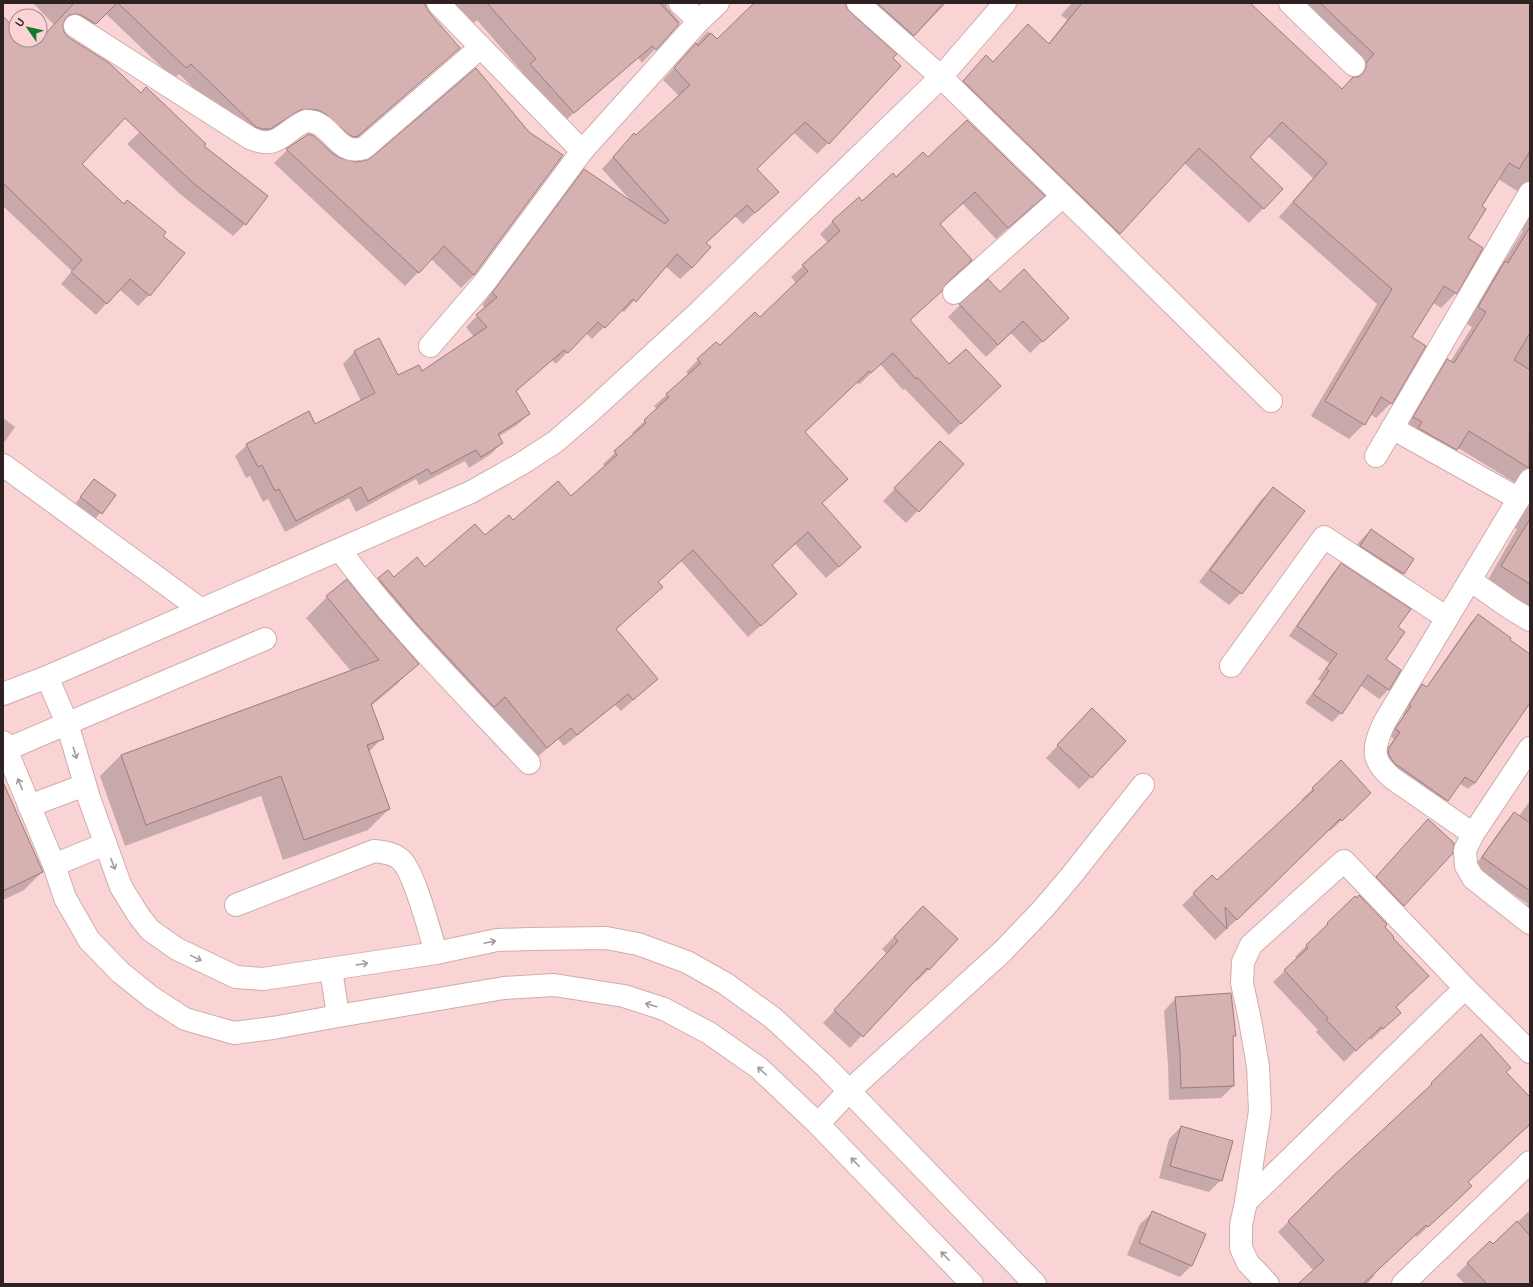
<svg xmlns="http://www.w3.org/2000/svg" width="1533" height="1287" viewBox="0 0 1533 1287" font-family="'DM Sans',sans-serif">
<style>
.shadow{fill:#0003}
.building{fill:#d6b1b2;stroke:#9d7b7b}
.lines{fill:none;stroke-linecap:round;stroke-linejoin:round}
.minor-casing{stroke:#d0acac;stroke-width:24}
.minor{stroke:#fff;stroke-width:22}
.oneway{stroke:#a19b9b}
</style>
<rect width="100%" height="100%" fill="#fad4d5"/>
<g class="shadow">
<polygon points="33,3 381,3 428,12 459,48 346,148 314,125 261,139 245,138 179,74 174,79 105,13 84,35 65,24 56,27"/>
<polygon points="451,3 679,3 675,7 667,4 667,7 680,22 642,63 638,58 560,125 518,78 523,73 477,20 471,25"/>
<polygon points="755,3 845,3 828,143 817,154 793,132 756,169 766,203 743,224 735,216 705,244 692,268 680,279 665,266 624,312 621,310 592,339 586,333 556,364 552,360 515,392 529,414 517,425 498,437 502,443 491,454 469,468 465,461 419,485 416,479 356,512 349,498 285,532 268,499 263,502 250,476 246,478 235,456 247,445 315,425 361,401 343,364 354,352 379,339 398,377 422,372 474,337 466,327 485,308 482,305 573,182 584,171 631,201 602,169 623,146 636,137 679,96 663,80 697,43 708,31 717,40"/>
<polygon points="851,3 946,3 918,32 917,31 902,47"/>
<polygon points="1072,3 1249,3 1341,90 1360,70 1290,3 1530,4 1530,199 1498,179 1481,207 1466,239 1456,293 1441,308 1432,302 1411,337 1391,403 1376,418 1370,414 1364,424 1349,439 1311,416 1377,304 1279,217 1313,178 1268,136 1248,157 1282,189 1249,223 1184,163 1105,249 949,96 986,57 993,63 1048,44 1067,20 1061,15"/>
<polygon points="3,18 16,31 16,40 24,40 80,164 123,205 162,236 149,295 138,306 119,289 96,315 61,284 72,271 3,206"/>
<polygon points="166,107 245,224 233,236 180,194 127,144"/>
<polygon points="528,133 562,156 474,275 461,288 431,259 405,286 274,163 287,150 309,135 340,159 356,163"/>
<polygon points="928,159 1031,207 996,239 962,203 939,224 944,286 909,320 949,366 987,398 949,435 905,389 903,390 880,364 859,385 857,382 804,433 821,503 848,559 826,578 795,544 771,566 783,606 748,637 681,561 657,582 662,587 615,630 657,679 621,711 615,705 564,746 558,739 535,759 367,591 388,571 394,578 425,568 513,521 571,498 605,467 603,464 634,435 632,433 657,409 654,406 689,375 686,372 698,360 720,347 760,318 797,284 791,277 828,243 820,234 832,222 858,199 862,203 896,178"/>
<polygon points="1530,214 1530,492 1522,484 1514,482 1458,448 1442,464 1399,432 1433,375 1447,360 1450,362 1472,327 1464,322 1490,277 1502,265 1523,231 1520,229"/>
<polygon points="1000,294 1055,330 1030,353 1011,333 986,357 948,317 960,305"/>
<polygon points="3,418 15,427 3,444"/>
<polygon points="940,442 963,464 906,523 883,501"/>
<polygon points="94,480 115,495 95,519 75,504"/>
<polygon points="1274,488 1241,593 1229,605 1199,582 1261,500"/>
<polygon points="1530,502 1530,608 1487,581 1517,529 1514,528"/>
<polygon points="1371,530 1413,559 1403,574 1391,586 1349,558 1359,542"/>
<polygon points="1341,564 1397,627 1384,659 1400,670 1388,690 1379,699 1360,685 1341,713 1332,722 1305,703 1321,681 1318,679 1329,663 1289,636 1332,574"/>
<polygon points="327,597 417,664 397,684 371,706 382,738 368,753 389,809 368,830 283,860 261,796 125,846 100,776 121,755 351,671 306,618"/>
<polygon points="1478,616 1508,640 1530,655 1530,701 1475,783 1468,789 1459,783 1441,806 1382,756 1394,739 1390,736 1404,715 1403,714 1416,692 1422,685 1426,688 1471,622"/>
<polygon points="1080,722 1091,777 1079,789 1046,758"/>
<polygon points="1341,762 1359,804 1330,831 1329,829 1261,897 1215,940 1182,905 1212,877 1217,882 1303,802 1301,800"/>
<polygon points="1530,801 1530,911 1525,907 1528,904 1474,867 1506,822 1514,813 1519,816"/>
<polygon points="3,813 42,872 24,890 3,900"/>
<polygon points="1416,833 1403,905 1391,917 1365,889"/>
<polygon points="1355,897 1383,927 1392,938 1395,1008 1388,1024 1371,1040 1369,1037 1344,1062 1316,1032 1318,1030 1273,982 1297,959 1295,957"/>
<polygon points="923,907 929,969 917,981 915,979 850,1048 823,1023 887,954 882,949"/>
<polygon points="1176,998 1234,1035 1232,1038 1233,1086 1221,1098 1169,1100 1168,1065 1164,1011"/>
<polygon points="1481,1036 1505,1072 1530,1098 1530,1125 1467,1182 1460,1196 1417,1237 1415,1235 1374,1274 1375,1275 1367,1284 1301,1284 1314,1271 1278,1232 1331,1179 1421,1095"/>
<polygon points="1181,1127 1221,1180 1209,1192 1159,1178 1169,1139"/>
<polygon points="1530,1210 1530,1284 1465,1284 1456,1275 1468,1263 1493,1246"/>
<polygon points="1153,1212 1192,1265 1180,1277 1127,1255 1140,1224"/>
</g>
<g class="building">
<polygon points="74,3 117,3 96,24 81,15 75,14 69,15 65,19 63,25 64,32 68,37 109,63 141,93 146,87 206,144 204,146 268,196 246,225 192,182 125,118 82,164 124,204 127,200 166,232 163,236 185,253 150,296 130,279 107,304 71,272 82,260 3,183 3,16 16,30 16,40 26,40 30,44 32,42 35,45"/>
<polygon points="118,3 424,3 429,12 460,48 358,136 354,137 348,134 326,114 318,110 309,109 300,110 270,129 262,129 256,127 191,64 186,68"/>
<polygon points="487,3 660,3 679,24 656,50 652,46 574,113 530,64 536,59"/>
<polygon points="754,3 846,3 846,7 850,12 897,54 893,58 901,66 829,144 805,122 757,169 779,192 755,213 747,205 706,243 711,247 692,268 677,254 636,302 633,299 605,328 598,322 568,353 564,350 516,391 530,414 498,434 503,443 481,457 476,450 431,474 428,469 368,501 361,487 296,521 279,489 275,491 262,465 258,467 246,444 309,411 315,424 375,393 354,351 379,338 398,375 419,365 422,371 487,327 476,315 497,297 492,293 584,169 665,224 669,220 613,157 634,133 636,135 690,85 674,68 696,43 698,46 711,33 717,39"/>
<polygon points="877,3 944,3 914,36"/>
<polygon points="1082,3 1250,3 1342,89 1353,77 1358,77 1363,73 1366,68 1366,63 1374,54 1320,3 1530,3 1530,151 1519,169 1509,163 1482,206 1486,209 1468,238 1483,248 1457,294 1444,286 1412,337 1426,346 1392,404 1381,397 1365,425 1325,401 1392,289 1293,202 1327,163 1282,122 1250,157 1283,189 1264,209 1199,148 1120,234 963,81 986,55 993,62 1028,24 1049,44"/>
<polygon points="476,68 529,132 563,155 474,275 444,246 419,273 286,149 309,134 314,136 332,153 340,158 356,162 367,160 372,157"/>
<polygon points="967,120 1045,196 1008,228 975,192 940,224 972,260 946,284 942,291 910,320 949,364 966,349 1001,386 961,424 917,377 916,379 893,353 871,373 869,371 805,432 848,479 822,503 861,547 839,567 808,532 772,565 797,594 761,626 693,550 658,582 663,587 616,629 658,679 633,700 628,694 577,735 571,728 547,748 505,697 494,707 417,624 378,578 388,570 394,577 417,557 425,567 475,524 485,535 509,515 513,520 558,481 571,496 617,455 614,451 646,423 644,420 669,397 666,394 701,363 697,359 716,342 720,345 755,312 760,317 808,271 802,265 840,231 832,221 859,197 862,201 893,173 896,177 923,152 928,157"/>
<polygon points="1530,227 1530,333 1514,360 1530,370 1529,468 1469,431 1457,450 1418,428 1422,422 1413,417 1447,359 1454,363 1486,312 1478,307 1505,261 1508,263"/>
<polygon points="1024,269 1069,318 1043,342 1023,321 998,345 959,304 988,279 1000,292"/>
<polygon points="940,441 964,464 919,512 894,488"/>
<polygon points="94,479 116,495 102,514 80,497"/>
<polygon points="1273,487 1305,511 1242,594 1210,570"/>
<polygon points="1530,519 1530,584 1501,566"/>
<polygon points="1371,529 1414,559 1404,574 1360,546"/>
<polygon points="1341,563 1411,609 1398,627 1405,632 1386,659 1401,670 1389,690 1368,675 1342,714 1313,694 1329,671 1326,669 1337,654 1297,626"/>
<polygon points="347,579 375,614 419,664 371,704 384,739 367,745 390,809 304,840 281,776 146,825 121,755 379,660 326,596"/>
<polygon points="1478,614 1511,638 1510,640 1530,654 1530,703 1475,783 1465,777 1448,801 1394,763 1389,755 1388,749 1400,732 1395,729 1411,706 1409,705 1422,684 1427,687"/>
<polygon points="1092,708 1126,741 1092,778 1057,745"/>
<polygon points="1341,760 1371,793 1342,821 1340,819 1237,920 1225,907 1227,929 1193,893 1212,875 1217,880 1314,790 1312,788"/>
<polygon points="3,782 43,872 3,891"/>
<polygon points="1514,812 1530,823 1530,891 1482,857"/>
<polygon points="1428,819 1454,843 1453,853 1404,906 1376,877"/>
<polygon points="1359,895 1387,924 1385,927 1394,937 1393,938 1429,976 1396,1007 1401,1013 1383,1029 1381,1027 1356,1051 1326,1020 1328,1018 1284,970 1308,948 1306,945 1328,924 1327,923 1355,896 1357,898"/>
<polygon points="923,906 958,939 929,970 927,968 863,1037 834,1010 898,941 894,937"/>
<polygon points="1231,993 1236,1036 1233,1036 1234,1086 1181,1088 1180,1053 1175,997"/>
<polygon points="1481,1034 1511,1068 1506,1072 1530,1097 1530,1124 1468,1182 1472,1186 1450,1207 1428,1227 1426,1225 1363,1284 1298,1284 1324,1260 1288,1221 1331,1178 1432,1084 1431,1083"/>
<polygon points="1181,1126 1233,1141 1222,1181 1170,1166"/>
<polygon points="1152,1211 1206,1234 1192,1266 1139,1243"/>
<polygon points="1517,1221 1530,1236 1530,1284 1487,1284 1467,1263 1490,1241 1493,1244"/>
</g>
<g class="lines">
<defs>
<g id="minor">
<polyline points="438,3 582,151"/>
<polyline points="680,3 699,21"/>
<polyline points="858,3 941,77 1101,233 1271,401"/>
<polyline points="1290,3 1354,65"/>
<path d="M75 26 250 138C278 151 283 131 306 121 311 121 317 122 322 126 336 136 343 155 364 148L481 47"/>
<polyline points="954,293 1063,196"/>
<polyline points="430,346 485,282 582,151 699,21 718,3"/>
<polyline points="1392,428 1519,499"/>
<polyline points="1376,456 1530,193"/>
<polyline points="3,465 200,609"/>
<path d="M340 550C396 626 465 694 529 763"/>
<polyline points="1470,580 1510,608 1530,620"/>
<polyline points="1231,666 1324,537 1447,618"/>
<polyline points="47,677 67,723 89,798 121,887 139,916 150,930 177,949 236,977 263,979 436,953 497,940 530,939 606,938 638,944 687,962 726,984 773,1018 826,1067 1035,1284"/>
<polyline points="3,694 47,677 471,492 521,464 555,442 591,411 700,311 941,77 1005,3"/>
<polyline points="3,742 54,865 65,898 89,940 120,972 151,997 185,1019 234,1033 273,1028 338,1016 504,988 554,985 624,996 664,1009 709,1033 759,1068 818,1124 972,1284"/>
<polyline points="1530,748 1473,834 1465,850 1466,866 1473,878 1530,923"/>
<polyline points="3,751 265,639"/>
<polyline points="29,806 85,785"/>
<path d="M1473 834 1392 778C1370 759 1373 748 1384 723L1530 480"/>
<polyline points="54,865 105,844"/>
<path d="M236 905 374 851C384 852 393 853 400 859 414 870 430 933 436 953"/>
<polyline points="331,969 338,1016"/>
<polyline points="818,1124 849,1091 1003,951 1043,909 1071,876 1143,785"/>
<polyline points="1246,1202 1465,988"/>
<polyline points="1268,1284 1248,1263 1241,1248 1241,1225 1246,1202 1260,1111 1258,1066 1250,1020 1242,983 1243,962 1251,945 1344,861 1465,988 1530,1052"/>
<polyline points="1403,1284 1530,1162"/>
</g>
</defs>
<use href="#minor" class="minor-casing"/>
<use href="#minor" class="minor"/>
</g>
<defs><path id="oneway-shaft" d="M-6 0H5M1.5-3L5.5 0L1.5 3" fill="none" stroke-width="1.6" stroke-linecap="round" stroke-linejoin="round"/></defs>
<g class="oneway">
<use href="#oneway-shaft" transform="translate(75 753) rotate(73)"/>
<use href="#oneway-shaft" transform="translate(20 784) rotate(-112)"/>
<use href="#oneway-shaft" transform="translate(113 864) rotate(69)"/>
<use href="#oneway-shaft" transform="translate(490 942) rotate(-12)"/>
<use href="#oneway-shaft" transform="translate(196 958) rotate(26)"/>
<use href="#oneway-shaft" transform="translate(362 964) rotate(-9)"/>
<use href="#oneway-shaft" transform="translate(651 1005) rotate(-163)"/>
<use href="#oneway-shaft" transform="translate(762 1071) rotate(-138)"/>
<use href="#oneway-shaft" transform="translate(855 1162) rotate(-134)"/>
<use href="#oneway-shaft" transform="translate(945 1256) rotate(-134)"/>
</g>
<rect width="1533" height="1287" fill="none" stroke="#2e2121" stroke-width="8"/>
<g transform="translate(28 28) rotate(304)"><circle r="19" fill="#fad4d5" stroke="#a88c8d"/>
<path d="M0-3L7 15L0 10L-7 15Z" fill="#14792c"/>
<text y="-6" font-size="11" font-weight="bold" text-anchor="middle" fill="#2e2121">U</text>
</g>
</svg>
